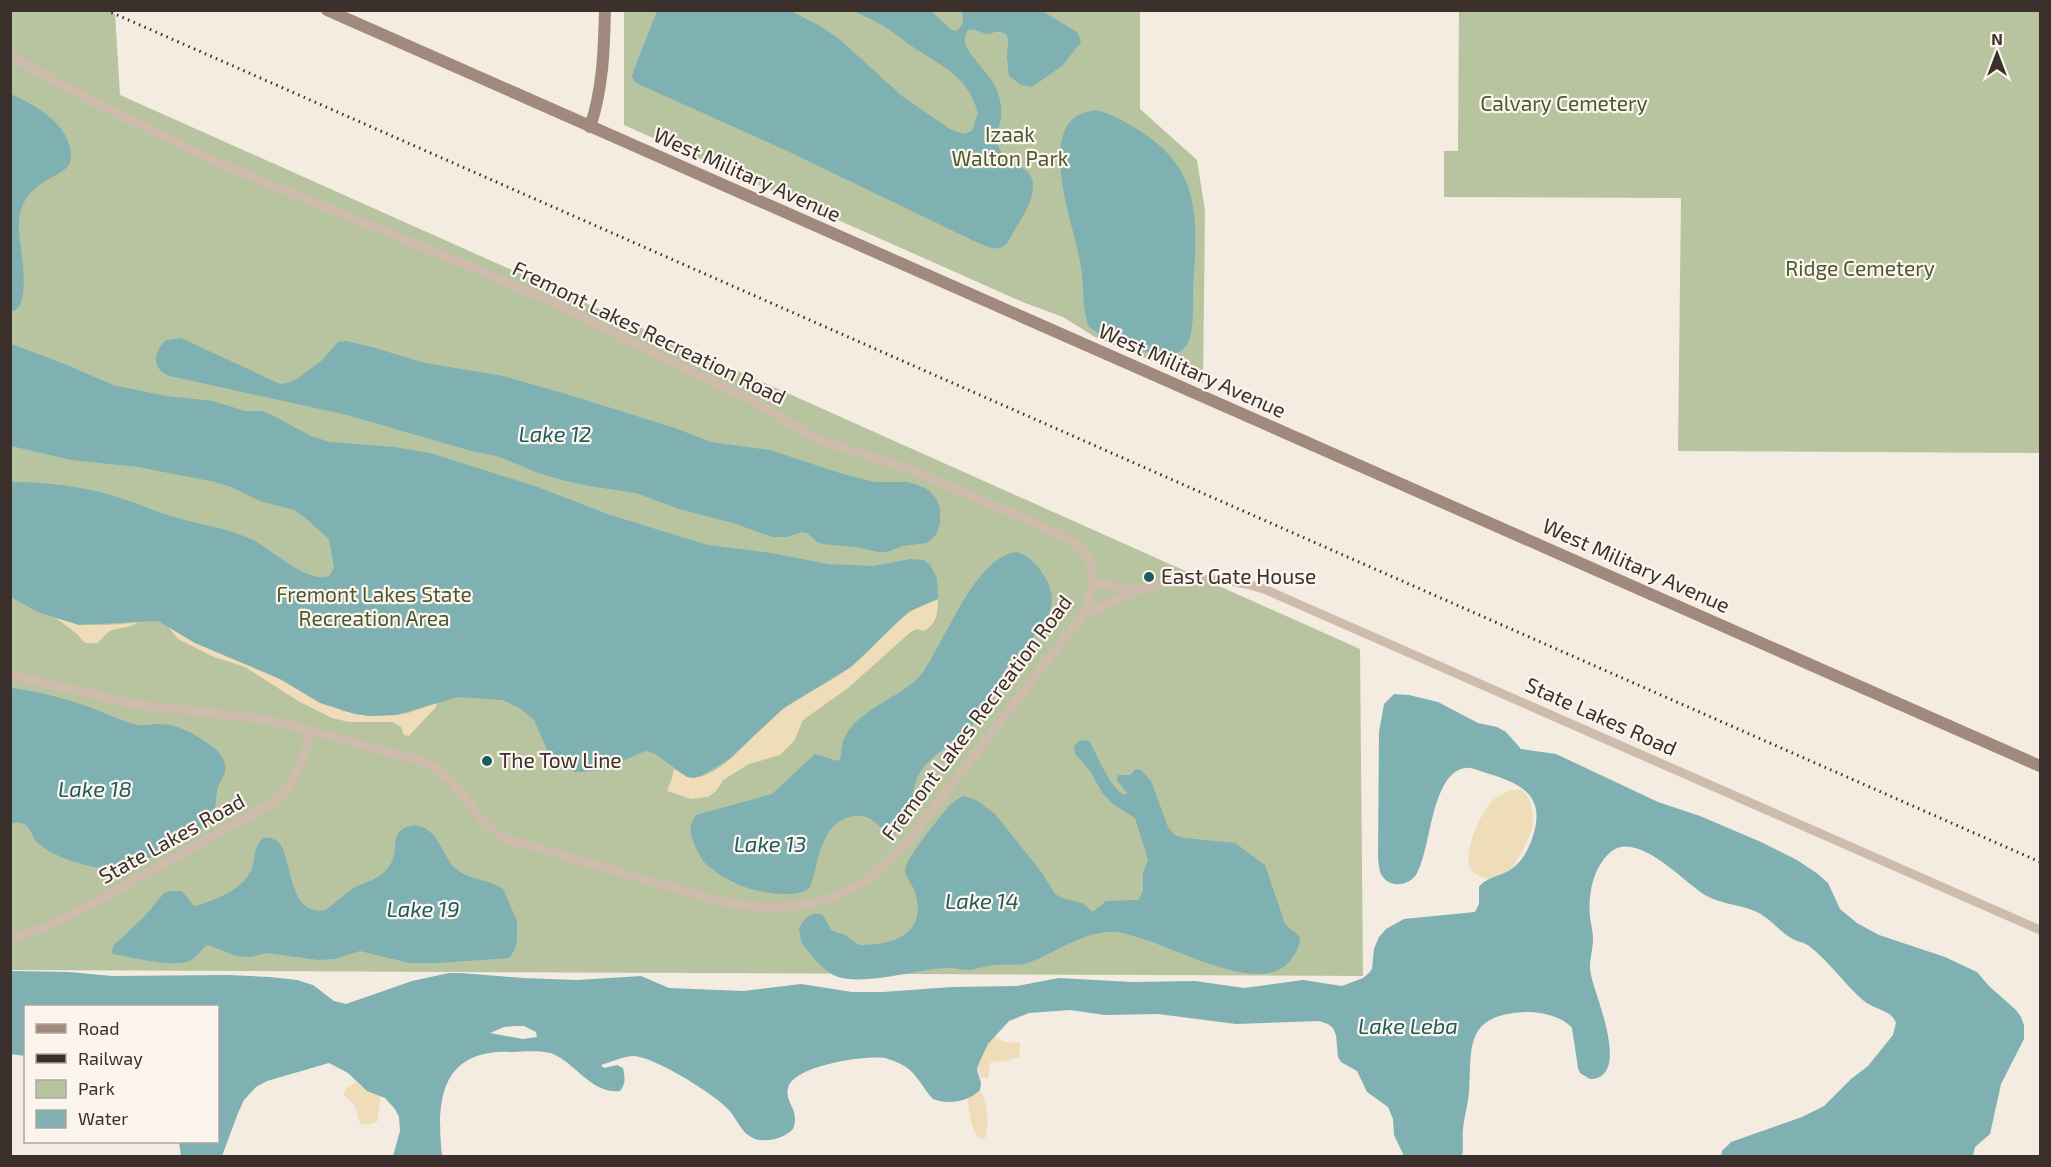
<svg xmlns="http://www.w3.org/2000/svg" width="2051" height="1167" viewBox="0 0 2051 1167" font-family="'Exo 2',sans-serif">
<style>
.green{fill:#b8c4a0}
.sand{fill:#efdcb8}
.water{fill:#7fb0b2;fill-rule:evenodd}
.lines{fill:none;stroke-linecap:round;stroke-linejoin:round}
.street{stroke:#cdbbac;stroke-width:9}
.secondary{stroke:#a18a7d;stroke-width:12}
.rail{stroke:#3b302b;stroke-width:3;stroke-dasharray:1.5 4.5;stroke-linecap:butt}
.poi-dot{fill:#1f5a5e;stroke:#fbf5ee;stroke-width:2}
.labels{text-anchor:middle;stroke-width:4.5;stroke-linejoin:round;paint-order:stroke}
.park-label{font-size:21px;fill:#4a5a2e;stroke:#fbf5ee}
.street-label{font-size:21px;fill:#3b302b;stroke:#fbf5ee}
.poi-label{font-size:21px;fill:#3b302b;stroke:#fbf5ee;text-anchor:start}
.water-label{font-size:22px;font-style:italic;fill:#1f5a5e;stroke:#fbf5ee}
</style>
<rect width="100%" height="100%" fill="#f4ebe1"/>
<g class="green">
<polygon points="106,10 115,14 120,95 1360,649 1363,976 11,970 11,11"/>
<polygon points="624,11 1140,11 1140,109 1197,160 1205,211 1203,383 1095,337 1063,317 1025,303 624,125"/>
<polygon points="1459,11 2040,11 2040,453 1678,451 1681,198 1444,197 1444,151 1458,151"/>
</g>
<g class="sand">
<path d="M938 599C938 612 937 624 924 631L917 629 912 631 848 688 803 720 794 741 780 755 749 764 723 780 717 790 708 797 691 799 667 791 672 778 674 769C681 773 689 779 699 777 725 771 750 738 769 720 794 699 823 687 849 668 882 644 896 611 938 599Z"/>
<path d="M56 618C82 627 110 626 138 622 130 628 122 627 113 630 106 632 103 638 98 643H85L77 634Z"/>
<polygon points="168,626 195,643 268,673 343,711 369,716 396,715 408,713 437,703 436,707 409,736 404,735 401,727 392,722 349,722 332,718 300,702 245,667 214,657 178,639"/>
<path d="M1512 790C1514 790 1519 789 1521 790 1532 794 1535 819 1532 829 1527 842 1519 860 1510 870 1505 875 1494 877 1488 879 1482 877 1475 875 1471 870 1462 855 1480 814 1491 802 1497 796 1504 793 1512 790Z"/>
<path d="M994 1036 1005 1042 1020 1043 1019 1058C1013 1058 1012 1059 1007 1061 1001 1063 996 1060 990 1063L988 1078 980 1077C975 1063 985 1047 994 1036Z"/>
<path d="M356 1082 362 1087 381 1096 377 1122C353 1130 362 1119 354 1105 352 1101 346 1098 343 1094L349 1086Z"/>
<path d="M980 1090C987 1101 990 1126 985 1138L982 1139C969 1133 971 1111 967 1098Z"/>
</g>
<g class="water">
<path d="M657 11H791L820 26 838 38 902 96 950 129 963 134 972 131 978 113C968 77 945 68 916 49 903 41 892 30 878 23 870 18 861 15 853 11H931L952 30 956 31C963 26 965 18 961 11H1042L1077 32 1081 42 1062 66 1032 87 1021 85 1009 76C1008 69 1008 63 1007 57 1006 48 1013 35 1001 32 996 30 992 34 987 34 980 33 976 28 968 30 966 34 964 38 965 43 967 54 990 74 996 88 1001 100 1003 111 1000 123 998 131 995 139 998 146 1004 163 1033 165 1033 185 1034 202 1019 221 1012 235 1001 256 991 248 974 241L783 149 636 83 632 77 633 72Z"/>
<path d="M11 94C35 105 68 123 71 153 71 158 71 162 68 166 63 172 55 175 49 179 28 190 17 207 19 231 20 248 32 302 14 311H10Z"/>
<path d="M1095 110C1111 113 1123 121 1137 129 1204 170 1197 221 1193 290 1193 305 1195 337 1184 348 1168 367 1103 340 1088 326 1082 305 1084 282 1080 261 1074 227 1042 144 1074 118 1080 113 1088 112 1095 110Z"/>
<path d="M181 338 280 384 288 383 297 379 321 361 338 342 346 341 372 347 425 363 503 376 566 394 675 428 711 442 770 450 843 474 874 482H907L915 484 927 489 936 498 940 508V523L936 535 927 543 903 546 887 552H879L855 547 823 544 817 542 807 533 802 532 787 537H772L733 523 679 509 636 493 589 486 562 480 538 473 500 457 468 450 347 415 170 376C151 369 153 353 166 340Z"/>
<path d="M11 344 62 363 113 385 166 396 213 401 245 411H262L272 415 311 436 330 442 394 447 430 453 535 486 610 515 708 545 771 553 828 564 849 565 873 566 910 559 924 560 930 565 937 578 938 599 908 612 851 667 785 707 729 759 703 775 694 778 687 777 655 754 646 751 598 771 575 772 564 768 548 752 534 720 521 709 503 700 458 697 396 715 369 716 355 714 320 703 280 679 195 643 158 621 79 625 38 612 11 597V482C45 482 81 486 114 496 135 502 154 511 174 517 201 525 228 528 253 540 273 550 307 584 329 576L334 568 329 539 303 516 294 510 260 501 231 487 215 482 138 467 72 460 11 446Z"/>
<path d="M1016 552C1029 555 1036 564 1043 574 1071 616 1025 640 1005 670 993 688 987 709 973 725 957 742 931 754 919 774 909 791 916 814 902 829 890 841 882 826 872 820 858 810 837 819 829 832 816 852 818 866 810 887 800 901 753 891 739 885 728 880 716 873 707 865 701 860 698 852 695 846 690 834 688 826 696 815L772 794 815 754 838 761 840 759C842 752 841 744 845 737 861 705 906 698 925 669 946 638 976 557 1016 552Z"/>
<path d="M11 688C39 691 67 699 94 709 108 714 122 721 137 725 144 726 152 724 160 724 176 724 193 733 206 742 217 749 229 760 224 775 222 779 220 782 218 787 215 797 217 808 212 818 201 836 143 864 121 868 99 872 58 859 40 845 32 840 32 828 24 824 19 822 15 823 11 824Z"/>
<path d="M1394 694 1409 695 1438 702 1478 723 1497 727 1506 732 1521 749 1556 754 1658 802 1700 816 1761 842 1797 860 1818 874 1828 883 1840 909 1857 923 1879 935 1945 957 1977 972 1989 986 2016 1010 2021 1017 2024 1025V1039L2001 1084 1990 1134 1975 1147 1973 1156H1721L1722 1151 1731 1142 1802 1117 1824 1106 1851 1079 1868 1066 1893 1035 1896 1023C1892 1010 1873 1009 1864 1001 1844 984 1830 962 1809 946 1804 942 1798 942 1793 939 1778 931 1768 915 1752 910 1737 904 1720 904 1705 895 1684 882 1638 831 1612 851 1593 866 1588 894 1590 917 1591 924 1593 932 1593 939 1593 952 1588 962 1591 975 1595 996 1632 1078 1590 1079L1580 1073 1578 1068 1572 1028C1562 1016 1541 1012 1526 1012 1464 1015 1472 1046 1469 1092 1468 1105 1464 1117 1463 1129 1462 1138 1464 1147 1462 1156H1404L1394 1135 1393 1119 1388 1107 1367 1092 1357 1071 1341 1062 1338 1057 1336 1035 1333 1028 1328 1024 1319 1021 1236 1024 1158 1014 1105 1015 1070 1010 1029 1013 1009 1021 988 1044 979 1063 977 1070 981 1083 980 1090C968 1102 948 1105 933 1099 923 1089 918 1075 906 1067 900 1063 892 1060 885 1058 865 1055 799 1065 789 1085 782 1102 801 1108 793 1129 784 1139 763 1144 751 1137 740 1131 736 1117 728 1109 714 1094 652 1055 632 1056 622 1057 611 1062 601 1065L604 1068 617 1065 623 1068C625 1077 626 1084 620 1091 593 1094 578 1067 557 1056 545 1049 526 1052 512 1052 441 1049 436 1099 442 1156H393L400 1131 399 1117 395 1109 385 1098 367 1091 348 1073 329 1063 267 1081 256 1087 244 1100 238 1113 222 1156H181L179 1142H218V1006H26L25 1056 11 1054V971L69 972 112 976 229 975 270 977 297 980 313 985 334 1001 346 1004 412 981 449 973H461L523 978 577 980 641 976 669 988 743 991 801 984 852 992H883L952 987 1017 986 1059 978 1132 982 1195 981 1244 988 1303 980 1342 986 1363 978 1369 973 1372 969 1374 949 1379 937 1386 929 1404 919 1475 912 1479 904V887C1487 876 1504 876 1514 867 1524 859 1529 848 1533 836 1547 793 1517 782 1483 772 1477 770 1471 767 1465 768 1431 773 1431 850 1417 873 1411 885 1392 889 1383 877 1379 872 1379 865 1378 859L1379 732 1384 704ZM515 1026H524L536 1032 537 1037 523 1039 490 1033 504 1027Z"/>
<path d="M1081 740 1089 741C1098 755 1110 790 1125 795L1127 793 1117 780 1118 775H1130L1136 769 1141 770 1151 781 1168 827 1174 835 1184 838 1235 843 1265 865 1285 924 1300 937C1300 947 1296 953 1290 961 1256 1002 1156 933 1113 932 1083 931 1056 953 1028 963 1017 966 1007 964 996 965 987 965 978 969 969 970 960 970 951 967 942 968 913 971 864 985 838 977 824 972 813 957 804 946L801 941 799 928C804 918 813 911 823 915L831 930 845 935 859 945C892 945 926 936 916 895 914 886 906 879 905 870 904 861 943 812 952 803 956 800 959 798 964 796L976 800 995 814 1042 873 1055 894 1065 899 1082 903 1093 912 1106 901 1138 900 1143 891V872L1148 860 1135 818 1113 804 1103 794 1090 771 1075 754 1074 746Z"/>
<path d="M414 825C438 827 442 855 455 868 468 880 489 879 503 889L517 921V942L514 951 509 958 439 963H409L360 951 335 959 318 960 267 953 250 957 236 956 208 945C201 948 199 956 191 960 175 969 132 957 113 954L111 952 114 945 144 917 164 893 169 891H182L193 905 196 906C218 899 247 888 253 865 255 855 255 845 263 838 269 837 275 838 280 844 293 862 288 917 326 910 335 903 343 895 352 889 364 882 379 880 388 868 403 850 384 831 414 825Z"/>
</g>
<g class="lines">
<g class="street">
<path d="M10 56 95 103 211 160 469 266 554 303 630 342 752 400 791 424 825 442 912 470 1057 533C1098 553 1098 574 1084 613L909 840C855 903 798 917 718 901L510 840C480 828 470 798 447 777 438 769 429 765 418 760L270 720 134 704 10 675"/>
<polyline points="1092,582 1138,591"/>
<path d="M1084 613C1103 608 1121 597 1140 590 1181 577 1224 576 1264 589L2040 930"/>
<path d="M10 939 49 925 80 911 272 803C298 783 302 760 311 730"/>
</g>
<g class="secondary">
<polyline points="327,10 2040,766"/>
<path d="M590 127C603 89 604 50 605 10"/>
</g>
<polyline class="rail" points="106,10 2040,862"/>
</g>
<g class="poi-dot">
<circle cx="1149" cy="577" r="6"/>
<circle cx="487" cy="761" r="6"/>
</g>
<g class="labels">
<g class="park-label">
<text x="1564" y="111">Calvary Cemetery</text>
<text x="1010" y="142">Izaak<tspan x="1010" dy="24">Walton Park</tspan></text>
<text x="1860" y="276">Ridge Cemetery</text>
<text x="374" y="602">Fremont Lakes State<tspan x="374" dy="24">Recreation Area</tspan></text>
</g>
<g class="street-label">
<text transform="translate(747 175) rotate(24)" y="7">West Military Avenue</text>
<text transform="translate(649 333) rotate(26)" y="7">Fremont Lakes Recreation Road</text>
<text transform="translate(1192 371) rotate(24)" y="7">West Military Avenue</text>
<text transform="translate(1636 566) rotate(24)" y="7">West Military Avenue</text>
<text transform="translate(1601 717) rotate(24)" y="7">State Lakes Road</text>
<text transform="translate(977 718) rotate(-53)" y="7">Fremont Lakes Recreation Road</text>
<text transform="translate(172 839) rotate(-29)" y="7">State Lakes Road</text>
</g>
<g class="poi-label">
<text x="1161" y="584">East Gate House</text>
<text x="499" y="768">The Tow Line</text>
</g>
<g class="water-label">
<text x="555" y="442">Lake 12</text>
<text x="95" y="797">Lake 18</text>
<text x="770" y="852">Lake 13</text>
<text x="982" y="909">Lake 14</text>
<text x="423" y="917">Lake 19</text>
<text x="1408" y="1034">Lake Leba</text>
</g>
</g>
<rect width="2051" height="1167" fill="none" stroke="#3b302b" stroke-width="24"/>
<rect x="24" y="1005" width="195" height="138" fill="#fbf5ee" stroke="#aea6a0" stroke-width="1.5"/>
<rect x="36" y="1024" width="30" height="9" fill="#a18a7d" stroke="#aea6a0" stroke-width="1.5"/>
<text x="78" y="1035" font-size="18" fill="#3b302b">Road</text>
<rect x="36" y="1054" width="30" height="9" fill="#3b302b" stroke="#aea6a0" stroke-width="1.5"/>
<text x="78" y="1065" font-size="18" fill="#3b302b">Railway</text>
<rect x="36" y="1080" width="30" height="18" fill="#b8c4a0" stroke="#aea6a0" stroke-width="1.5"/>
<text x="78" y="1095" font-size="18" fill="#3b302b">Park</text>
<rect x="36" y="1110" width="30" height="18" fill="#7fb0b2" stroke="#aea6a0" stroke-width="1.5"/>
<text x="78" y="1125" font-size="18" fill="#3b302b">Water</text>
<g transform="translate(1997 54)" stroke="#fbf5ee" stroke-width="4.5" paint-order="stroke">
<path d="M0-4.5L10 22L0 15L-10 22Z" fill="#3b302b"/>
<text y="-9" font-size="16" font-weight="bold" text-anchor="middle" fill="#3b302b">N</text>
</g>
</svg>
